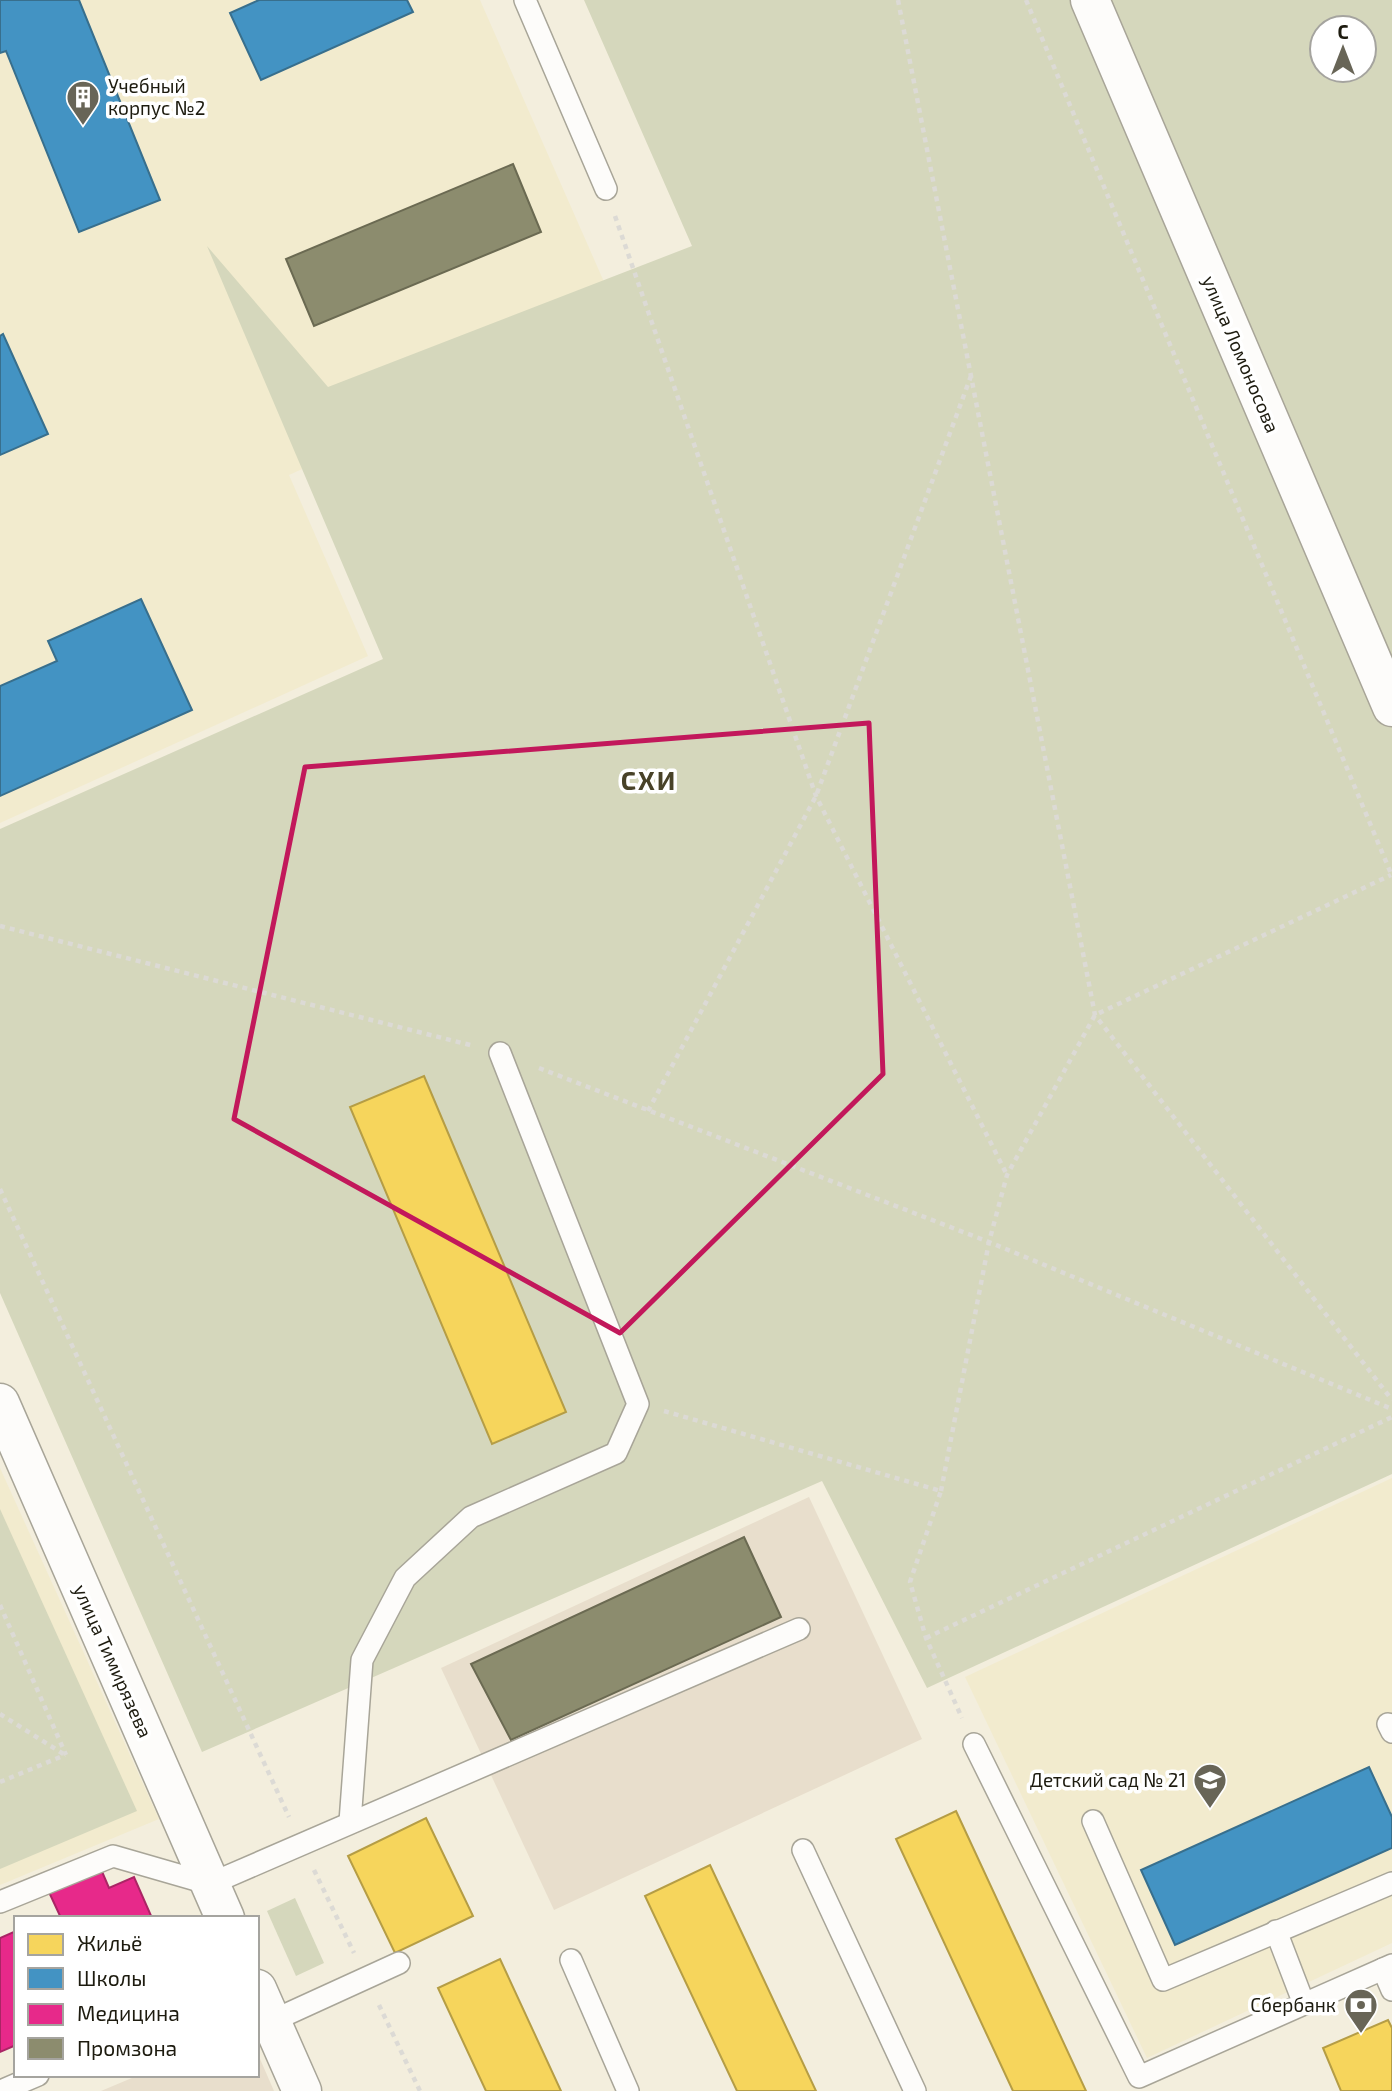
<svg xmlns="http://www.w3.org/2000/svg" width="1392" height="2091" viewBox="0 0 1392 2091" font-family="'Exo 2',sans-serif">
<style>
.industrial{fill:#e8decc}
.built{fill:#f2ebce}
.green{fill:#d5d7bc;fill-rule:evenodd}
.homes{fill:#f6d55c;stroke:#b59d45;stroke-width:2}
.schools{fill:#4393c3;stroke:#386f8d;stroke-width:2}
.health{fill:#e7298a;stroke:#aa2565;stroke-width:2}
.industry{fill:#8c8c6e;stroke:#6b6a52;stroke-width:2}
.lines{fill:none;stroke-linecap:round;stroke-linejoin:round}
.service-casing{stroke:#a8a598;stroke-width:24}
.secondary-casing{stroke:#a8a598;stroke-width:41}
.path{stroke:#dcdad5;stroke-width:4.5;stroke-dasharray:5 5;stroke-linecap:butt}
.service{stroke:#fdfcfa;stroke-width:21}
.secondary{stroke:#fdfcfa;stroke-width:38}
.marked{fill:none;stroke:#c2185b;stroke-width:5;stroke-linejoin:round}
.labels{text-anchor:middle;stroke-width:7;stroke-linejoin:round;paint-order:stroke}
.poi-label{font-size:19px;fill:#1d1b0f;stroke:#fff;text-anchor:end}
.street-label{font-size:19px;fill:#1d1b0f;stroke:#fff}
.district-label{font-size:26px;font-weight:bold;letter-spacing:2px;fill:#484228;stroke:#fff}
</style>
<rect width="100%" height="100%" fill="#f3eedd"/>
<g class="industrial">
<polygon points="809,1497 922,1739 554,1910 441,1668"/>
<polygon points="257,2052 274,2091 101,2091 139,2075 257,2075"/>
</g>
<g class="built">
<polygon points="0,0 480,0 623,325 289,475 368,656 0,823"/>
<polygon points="0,1468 159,1819 0,1885"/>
<polygon points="1392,1478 1392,1943 1147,2058 965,1677"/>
</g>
<g class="green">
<path d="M584 0H1392V1474L927 1688 822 1481 202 1752 0 1293V829L383 659 207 246 328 387 692 246ZM1322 28H1364V70H1322Z"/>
<polygon points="0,1509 137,1811 0,1869"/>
<polygon points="295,1898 324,1963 296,1976 267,1911"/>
</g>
<g class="homes">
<polygon points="424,1076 566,1412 492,1444 350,1107"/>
<polygon points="956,1811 1086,2091 1013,2091 896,1839"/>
<polygon points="426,1818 473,1916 395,1953 348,1856"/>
<polygon points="710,1865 816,2091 737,2091 645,1896"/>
<polygon points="500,1959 561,2091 486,2091 438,1988"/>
<polygon points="1388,2020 1392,2028 1392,2091 1341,2091 1323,2048"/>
</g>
<g class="schools">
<polygon points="0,0 79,0 160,200 79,232 6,51 0,53"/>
<polygon points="259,0 407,0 413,12 261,80 230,13"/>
<polygon points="3,334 48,434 0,455 0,336"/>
<polygon points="141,599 192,710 0,796 0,686 57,661 48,641"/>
<polygon points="1369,1767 1392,1817 1392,1848 1175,1945 1141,1870"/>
</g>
<g class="health">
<polygon points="100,1867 109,1888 134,1877 152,1918 61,1918 48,1890"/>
<polygon points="16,1931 16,2045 0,2052 0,1938"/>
</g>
<g class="industry">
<polygon points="513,164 541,232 314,326 286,259"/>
<polygon points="744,1537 781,1617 511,1740 471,1664"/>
</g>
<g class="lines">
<defs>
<g id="service">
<polyline points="525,0 606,189"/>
<polyline points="1388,1724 1392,1732"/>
<polyline points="974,1744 1139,2077 1392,1965"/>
<polyline points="1093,1821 1163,1980 1392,1883"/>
<polyline points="350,1822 362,1660 405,1578 471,1517 616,1453 638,1404 500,1053"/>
<polyline points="803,1850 915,2091"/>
<polyline points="0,1902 113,1856 210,1884 799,1629"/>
<polyline points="1276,1931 1304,2004"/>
<polyline points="571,1960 628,2091"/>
<polyline points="1383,1969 1392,1990"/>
<polyline points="272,2021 399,1963"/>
<polyline points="1,2091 38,2075"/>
</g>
<g id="secondary">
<polyline points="1090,0 1392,707"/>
<polyline points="0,1403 225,1918"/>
<polyline points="257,1989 302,2091"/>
</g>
</defs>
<use href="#service" class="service-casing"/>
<use href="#secondary" class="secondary-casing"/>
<g class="path">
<polyline points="898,0 1095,1015 1392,1400"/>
<polyline points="1026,0 1392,876"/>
<polyline points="615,216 816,796 1007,1175"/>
<polyline points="0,926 474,1046"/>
<polyline points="539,1068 989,1242 1392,1409"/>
<polyline points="648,1111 816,796 971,376"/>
<polyline points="0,1189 289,1817"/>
<polyline points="664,1411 941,1491 910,1582 926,1638 962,1718"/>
<polyline points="941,1491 989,1242 1007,1175 1095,1015 1391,875"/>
<polyline points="0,1605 66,1755"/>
<polyline points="926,1638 1392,1417"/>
<polyline points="0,1714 65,1755"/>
<polyline points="0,1782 65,1755"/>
<polyline points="314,1870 354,1953"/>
<polyline points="379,2005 420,2091"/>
</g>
<use href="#service" class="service"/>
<use href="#secondary" class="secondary"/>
</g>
<path class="marked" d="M869 723 883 1074 620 1333 234 1119 305 767Z"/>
<defs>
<symbol id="building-pin" viewBox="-11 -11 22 30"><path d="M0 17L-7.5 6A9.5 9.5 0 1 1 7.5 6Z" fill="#686557" stroke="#fff"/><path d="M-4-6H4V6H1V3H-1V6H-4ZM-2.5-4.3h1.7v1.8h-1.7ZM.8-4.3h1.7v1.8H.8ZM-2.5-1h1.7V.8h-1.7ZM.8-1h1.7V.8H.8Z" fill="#fff"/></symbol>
<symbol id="school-pin" viewBox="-11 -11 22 30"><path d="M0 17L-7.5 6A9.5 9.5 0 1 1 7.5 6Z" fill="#686557" stroke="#fff"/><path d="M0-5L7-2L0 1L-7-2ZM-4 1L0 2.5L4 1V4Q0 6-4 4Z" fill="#fff"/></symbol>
<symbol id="bank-pin" viewBox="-11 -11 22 30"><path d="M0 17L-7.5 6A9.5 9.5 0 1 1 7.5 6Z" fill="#686557" stroke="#fff"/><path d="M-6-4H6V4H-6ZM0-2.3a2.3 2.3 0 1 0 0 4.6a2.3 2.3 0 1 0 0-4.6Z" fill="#fff"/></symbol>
</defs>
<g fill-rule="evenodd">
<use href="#building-pin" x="64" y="78" width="38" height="52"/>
<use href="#school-pin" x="1191" y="1761" width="38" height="52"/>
<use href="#bank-pin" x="1342" y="1986" width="38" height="52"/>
</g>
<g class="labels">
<g class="poi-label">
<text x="108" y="93" text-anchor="start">Учебный<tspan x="108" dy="22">корпус №2</tspan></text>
<text x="1186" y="1787">Детский сад № 21</text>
<text x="1336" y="2012">Сбербанк</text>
</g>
<g class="street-label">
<text transform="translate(1241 354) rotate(67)" y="7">улица Ломоносова</text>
<text transform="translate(113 1661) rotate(66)" y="7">улица Тимирязева</text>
</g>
<g class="district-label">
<text x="649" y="790">СХИ</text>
</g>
</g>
<rect x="14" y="1916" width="245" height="161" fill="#ffffff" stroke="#a5a49f" stroke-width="2"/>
<rect x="28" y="1934" width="35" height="21" fill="#f6d55c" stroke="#a5a49f" stroke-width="2"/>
<text x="77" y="1951" font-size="21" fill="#1d1b0f">Жильё</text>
<rect x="28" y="1968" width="35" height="21" fill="#4393c3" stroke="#a5a49f" stroke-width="2"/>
<text x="77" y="1986" font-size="21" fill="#1d1b0f">Школы</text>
<rect x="28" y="2004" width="35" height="21" fill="#e7298a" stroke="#a5a49f" stroke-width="2"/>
<text x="77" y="2021" font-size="21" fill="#1d1b0f">Медицина</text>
<rect x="28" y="2038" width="35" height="21" fill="#8c8c6e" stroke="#a5a49f" stroke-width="2"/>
<text x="77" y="2056" font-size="21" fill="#1d1b0f">Промзона</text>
<g transform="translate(1343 49)"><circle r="33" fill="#ffffff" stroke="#a5a49f" stroke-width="2"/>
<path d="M0-5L12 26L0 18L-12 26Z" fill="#686557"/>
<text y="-10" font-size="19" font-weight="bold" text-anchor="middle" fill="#1d1b0f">С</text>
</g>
</svg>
